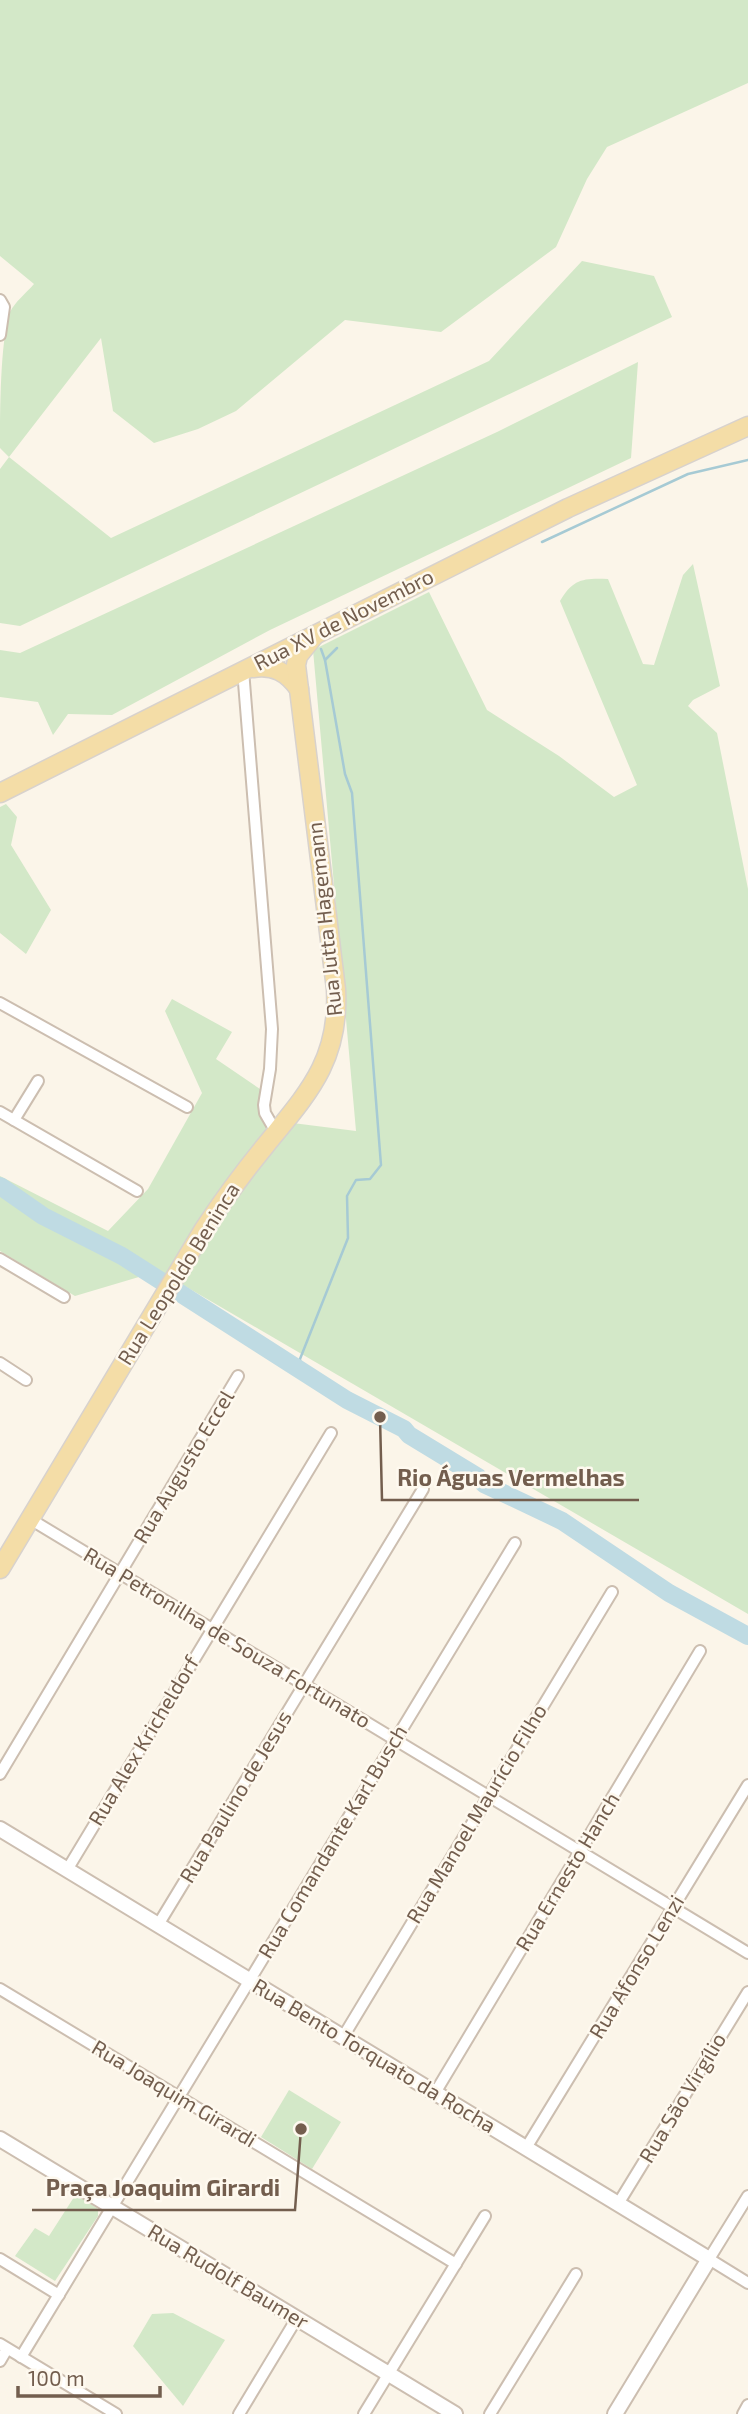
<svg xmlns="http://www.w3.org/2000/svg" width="748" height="2414" viewBox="0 0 748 2414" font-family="'Exo 2',sans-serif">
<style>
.green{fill:#d3e8c8}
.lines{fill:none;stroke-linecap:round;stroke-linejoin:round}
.stream{stroke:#a6cad4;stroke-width:2.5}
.river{stroke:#bfdbe3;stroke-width:18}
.minor-casing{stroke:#ccbeb0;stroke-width:14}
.tertiary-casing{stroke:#ccbeb0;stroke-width:18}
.primary-casing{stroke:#d8d2cd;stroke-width:21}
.minor{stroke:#fff;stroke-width:10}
.tertiary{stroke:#fff;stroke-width:14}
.primary{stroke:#f4dda7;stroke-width:18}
.labels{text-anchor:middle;stroke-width:5;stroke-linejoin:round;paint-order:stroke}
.street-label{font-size:21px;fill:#735e4e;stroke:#fef9ef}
.leader{fill:none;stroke:#735e4e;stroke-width:2.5}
.callout-dot{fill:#735e4e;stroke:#fef9ef;stroke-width:2.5}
.callout-label{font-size:23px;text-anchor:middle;font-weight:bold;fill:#735e4e;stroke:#fef9ef;stroke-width:5;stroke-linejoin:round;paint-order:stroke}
</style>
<rect width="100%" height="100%" fill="#fbf5e9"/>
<g class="green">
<path d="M0 0H748V83L607 147 587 179 556 247 441 332 345 320 236 411 198 429 154 443 113 411 101 338 9 457 111 538 489 361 582 261 654 276 672 317 20 626 0 623V469L9 457 0 448C0 414 0 341 10 312 15 302 26 293 34 284L0 256Z"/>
<polygon points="638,362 631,458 270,630 112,715 68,714 53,735 38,702 0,697 0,650 20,653 497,432"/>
<path d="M693 564 720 686 693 700 688 706 717 733 748 889V1614L159 1271 75 1296 0 1251V1176L108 1231 148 1189 202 1093 165 1011 172 999 232 1032 216 1059 260 1089 261 1119 356 1131 313 650 429 592 487 710 559 756 614 797 637 785 560 601C573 579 583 578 608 579L643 664 654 665 683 575Z"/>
<polygon points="6,804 17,817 11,845 51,910 26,954 0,933 0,807"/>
<polygon points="289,2090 341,2122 312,2169 261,2137"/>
<polygon points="76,2194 98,2209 98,2216 55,2281 15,2256 35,2228 49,2236"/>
<polygon points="173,2313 225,2340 183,2406 133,2346 152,2314"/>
</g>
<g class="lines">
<g class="stream">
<polyline points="542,542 688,474 748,460"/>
<polyline points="325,660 337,648"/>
<polyline points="301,1370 300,1359 348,1238 347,1196 356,1180 370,1179 381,1165 352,793 345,774 325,660 321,649"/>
</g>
<polyline class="river" points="0,1186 43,1216 122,1256 347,1400 404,1429 409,1435 478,1477 484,1484 562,1521 669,1593 748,1636"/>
<defs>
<g id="minor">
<polyline points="0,300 4,307 0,335"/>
<polyline points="243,670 272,1029 270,1069 264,1105 265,1113 276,1132"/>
<polyline points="0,1003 187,1107"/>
<polyline points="0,1112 137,1191"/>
<polyline points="14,1120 38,1081"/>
<polyline points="0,1259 64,1297"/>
<polyline points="0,1363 26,1380"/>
<polyline points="30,1519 748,1953"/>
<polyline points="0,1774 238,1376"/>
<polyline points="67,1870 331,1433"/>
<polyline points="158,1925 423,1489"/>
<polyline points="0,1989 456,2264"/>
<polyline points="343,2037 612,1592"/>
<polyline points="435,2093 700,1651"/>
<polyline points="526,2148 748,1785"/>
<polyline points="748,2196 709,2259 748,2283"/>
<polyline points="618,2204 748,1992"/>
<polyline points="0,2259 59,2295"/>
<polyline points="0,2344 116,2414"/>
<polyline points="21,2357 515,1543"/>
<polyline points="0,2361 7,2349"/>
<polyline points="239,2414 297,2318"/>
<polyline points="364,2414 485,2216"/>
<polyline points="490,2414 576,2274"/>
<polyline points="743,2414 748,2405"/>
</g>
<g id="tertiary">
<polyline points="0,1829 709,2259 615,2414"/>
<polyline points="0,2139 455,2414"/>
</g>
<g id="primary">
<path d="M253 668C274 665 287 672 299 689"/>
<polyline points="0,793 568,508 748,426"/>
<path d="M0 1569 204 1229C223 1200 243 1173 265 1146 307 1094 340 1061 336 989L296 665 298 656 315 635"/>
</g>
</defs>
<use href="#minor" class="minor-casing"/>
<use href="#tertiary" class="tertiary-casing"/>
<use href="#primary" class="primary-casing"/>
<use href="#minor" class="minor"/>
<use href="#tertiary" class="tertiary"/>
<use href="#primary" class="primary"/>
</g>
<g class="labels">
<g class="street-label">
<text transform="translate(344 620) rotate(-27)" y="7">Rua XV de Novembro</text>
<text transform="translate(325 919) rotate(-96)" y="7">Rua Jutta Hagemann</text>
<text transform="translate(179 1274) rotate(-58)" y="7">Rua Leopoldo Beninca</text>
<text transform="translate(184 1467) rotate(-59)" y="7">Rua Augusto Eccel</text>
<text transform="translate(227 1638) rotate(31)" y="7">Rua Petronilha de Souza Fortunato</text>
<text transform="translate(144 1741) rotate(-59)" y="7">Rua Alex Kricheldorf</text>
<text transform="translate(236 1797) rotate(-59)" y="7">Rua Paulino de Jesus</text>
<text transform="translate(477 1814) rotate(-59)" y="7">Rua Manoel Maurício Filho</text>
<text transform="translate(333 1842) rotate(-59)" y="7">Rua Comandante Karl Busch</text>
<text transform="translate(568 1872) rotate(-59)" y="7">Rua Ernesto Hanch</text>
<text transform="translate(637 1967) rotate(-59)" y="7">Rua Afonso Lenzi</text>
<text transform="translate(374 2056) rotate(31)" y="7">Rua Bento Torquato da Rocha</text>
<text transform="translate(174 2094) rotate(31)" y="7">Rua Joaquim Girardi</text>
<text transform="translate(683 2098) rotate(-59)" y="7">Rua São Virgílio</text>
<text transform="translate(228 2277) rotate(31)" y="7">Rua Rudolf Baumer</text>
</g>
</g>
<path class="leader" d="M380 1417L382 1500H639M301 2129L295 2210H32"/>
<g class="callout-dot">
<circle cx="380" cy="1417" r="7"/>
<circle cx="301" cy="2129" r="7"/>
</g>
<g class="callout-label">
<text x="511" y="1486">Rio Águas Vermelhas</text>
<text x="163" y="2196">Praça Joaquim Girardi</text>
</g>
<path d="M18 2386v10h142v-10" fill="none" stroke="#735e4e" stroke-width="3.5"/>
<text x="28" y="2386" font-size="21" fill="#735e4e" stroke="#fef9ef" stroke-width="5" paint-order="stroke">100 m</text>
</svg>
